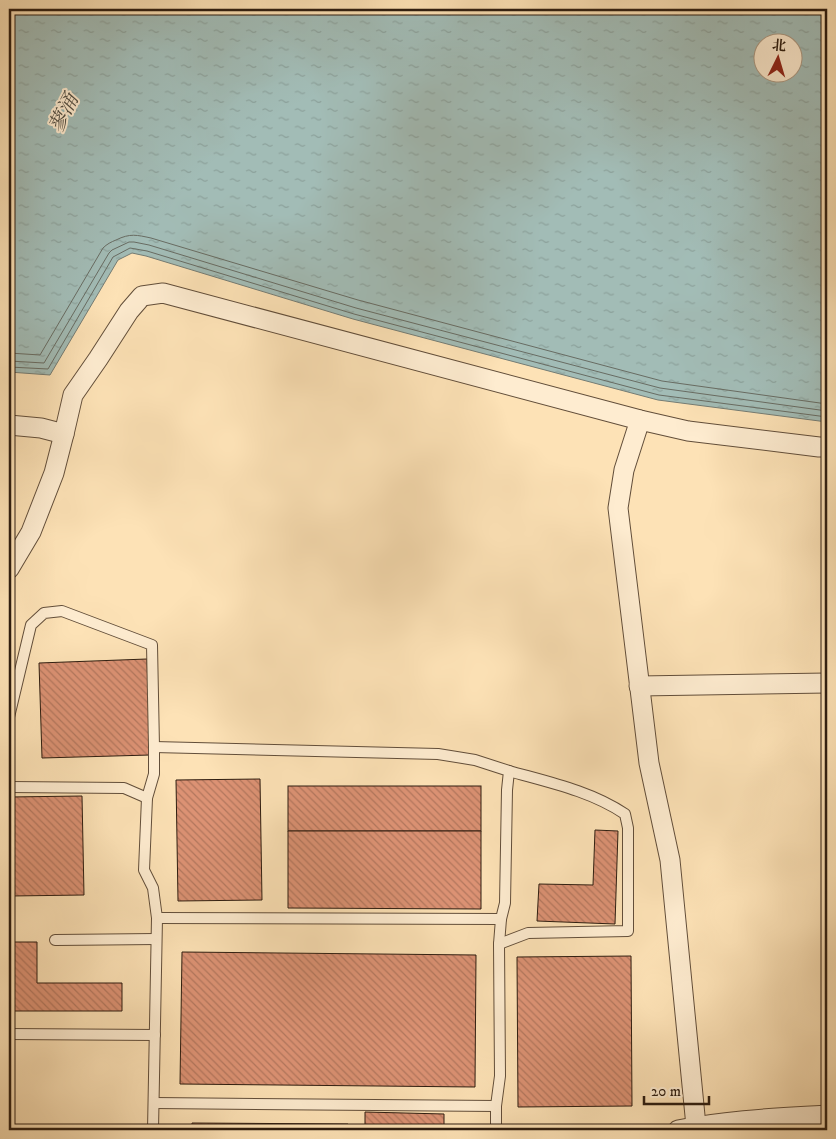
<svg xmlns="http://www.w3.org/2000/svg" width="836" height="1139" viewBox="0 0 836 1139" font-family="'IM FELL DW Pica','Noto Serif SC',serif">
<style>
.water{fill:url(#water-ripples);stroke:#747c74;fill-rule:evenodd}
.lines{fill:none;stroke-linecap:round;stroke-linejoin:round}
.shore{stroke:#686c63;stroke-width:1}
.building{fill:url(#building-back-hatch);stroke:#2e1d10}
.lane-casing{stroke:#624e3a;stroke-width:12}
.street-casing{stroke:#624e3a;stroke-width:21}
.lane{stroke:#feecd0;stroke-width:10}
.street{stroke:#feecd0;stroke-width:19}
.labels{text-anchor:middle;stroke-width:4;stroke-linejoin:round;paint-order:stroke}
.water-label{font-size:20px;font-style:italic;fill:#514d42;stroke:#feecd0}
</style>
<defs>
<pattern id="water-ripples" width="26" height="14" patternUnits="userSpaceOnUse" patternTransform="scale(1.25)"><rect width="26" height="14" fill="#a2bcb6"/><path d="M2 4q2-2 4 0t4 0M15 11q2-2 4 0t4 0" fill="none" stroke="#8ca19b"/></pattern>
<pattern id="building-back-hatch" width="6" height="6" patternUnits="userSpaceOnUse" patternTransform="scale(1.25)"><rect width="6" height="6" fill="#dc9274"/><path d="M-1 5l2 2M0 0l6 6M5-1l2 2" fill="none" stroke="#b3775e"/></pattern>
</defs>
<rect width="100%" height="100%" fill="#fde2b6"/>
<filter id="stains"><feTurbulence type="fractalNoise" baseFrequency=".004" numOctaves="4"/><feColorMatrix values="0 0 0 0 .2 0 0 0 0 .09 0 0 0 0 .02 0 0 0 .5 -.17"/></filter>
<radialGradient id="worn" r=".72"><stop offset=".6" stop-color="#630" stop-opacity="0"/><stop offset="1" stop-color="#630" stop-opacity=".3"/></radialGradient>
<path class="water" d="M9 9H827V422L658 400 353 319 146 256 132 253 118 260 50 375 9 372ZM764 42H794V72H764Z"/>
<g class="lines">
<g class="shore">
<path d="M9 353 40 355 103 248C107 244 111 242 116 240 130 233 137 235 151 238L358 300 662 381 827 404"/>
<polyline points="9,361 44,363 109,253 112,250 129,242 134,242 149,245 356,308 660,388 827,411"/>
<polyline points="9,367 48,369 113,257 130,248 147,251 354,314 659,395 827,417"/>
</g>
</g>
<g class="building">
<polygon points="147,659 150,755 42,758 39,663"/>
<polygon points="260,779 262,900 178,901 176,780"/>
<rect x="288" y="786" width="193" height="45"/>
<polygon points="82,796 84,895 11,896 9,797"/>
<polygon points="595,830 618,831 615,924 537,921 539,884 593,885"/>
<polygon points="288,831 481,831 481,909 288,908"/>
<polygon points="9,942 37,942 37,983 122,983 122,1011 9,1011"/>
<polygon points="182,952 476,955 475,1087 180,1084"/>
<polygon points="631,956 632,1106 518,1107 517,957"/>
<polygon points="365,1112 444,1114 444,1130 365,1130"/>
<polygon points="192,1123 348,1124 348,1130 192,1130"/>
</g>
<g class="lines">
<defs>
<g id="lane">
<polyline points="9,717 31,625 44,613 62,611 152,645 154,747 154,774 147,798 144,870 153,888 157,918 153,1130"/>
<polyline points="154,747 438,754 475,760 509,771 507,790 505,903 501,919 499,944 500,1076 496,1106 496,1130"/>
<polyline points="9,787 124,788 147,798"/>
<polyline points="157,918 501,919"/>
<polyline points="55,940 156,939"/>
<path d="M499 944 528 933 628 931V828L625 814C591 791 548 782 509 771"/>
<polyline points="9,1034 155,1035"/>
<polyline points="154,1103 496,1106"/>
</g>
<g id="street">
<polyline points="640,420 624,470 618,508 649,763 670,860 696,1126"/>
<polyline points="9,425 41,428 64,434"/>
<polyline points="9,569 31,532 54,473 64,434 73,395 98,359 129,311 142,296 163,293 640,420 688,431 819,447 827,447"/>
<polyline points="639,686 827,683"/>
<path d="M678 1130C727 1120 777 1118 827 1115"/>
</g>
</defs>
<use href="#lane" class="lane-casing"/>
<use href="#street" class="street-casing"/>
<use href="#lane" class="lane"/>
<use href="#street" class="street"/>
</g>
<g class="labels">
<g class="water-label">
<text transform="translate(63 113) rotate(-63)" y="7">蓼涌</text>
</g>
</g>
<rect width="836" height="1139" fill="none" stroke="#fde2b6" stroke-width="30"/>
<rect x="10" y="10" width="816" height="1119" fill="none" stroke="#2e1d10" stroke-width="2.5"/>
<rect x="15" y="15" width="806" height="1109" fill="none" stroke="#2e1d10"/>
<g transform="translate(778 58) rotate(5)"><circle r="24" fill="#feecd0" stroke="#ab9983"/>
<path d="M0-4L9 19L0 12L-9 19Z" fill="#8f2418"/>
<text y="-8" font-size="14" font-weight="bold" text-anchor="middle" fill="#2e1d10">北</text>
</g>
<path d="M644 1096v8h65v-8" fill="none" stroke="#2e1d10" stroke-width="2.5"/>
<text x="651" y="1096" font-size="15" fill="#2e1d10" stroke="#feecd0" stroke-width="4" paint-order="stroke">20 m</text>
<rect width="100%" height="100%" filter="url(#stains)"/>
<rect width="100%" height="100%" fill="url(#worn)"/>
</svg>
